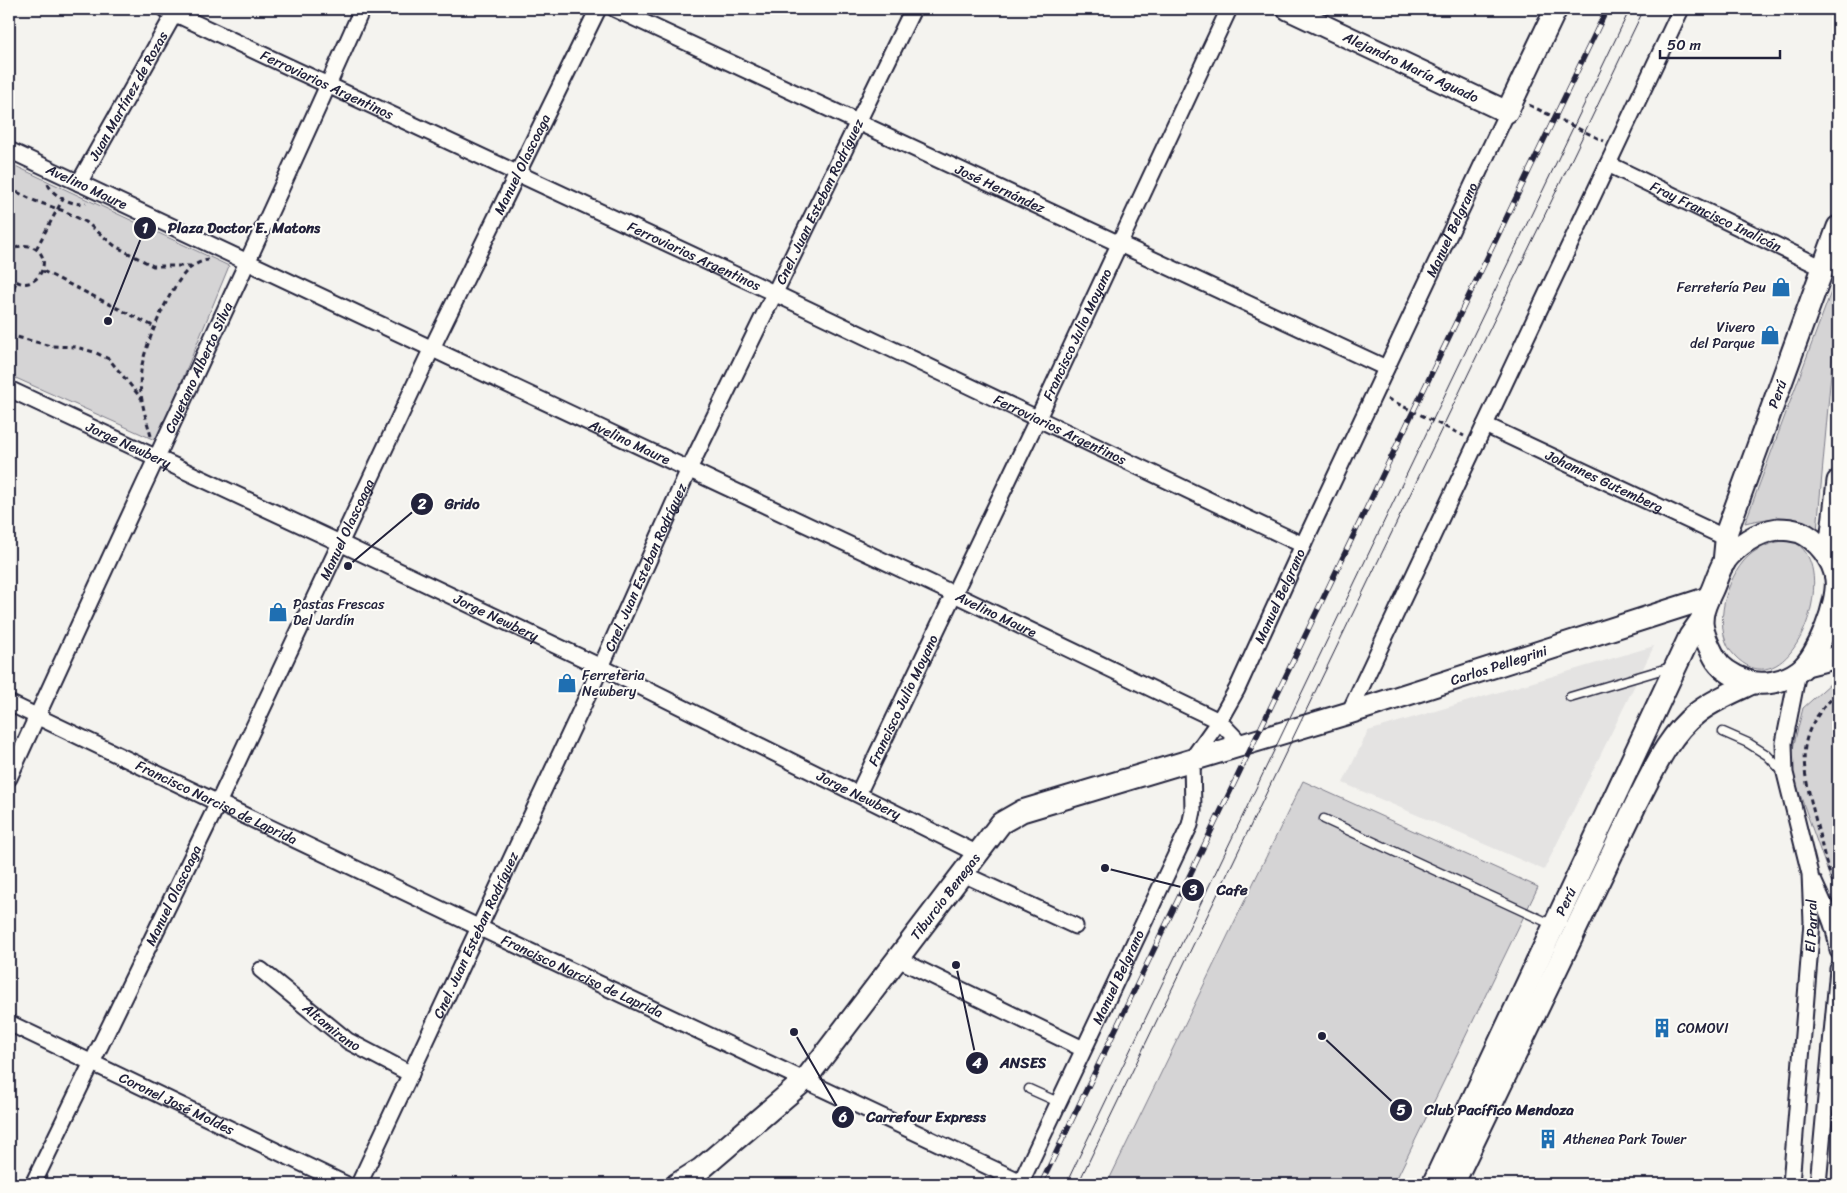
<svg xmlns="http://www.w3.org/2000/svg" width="1847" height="1193" viewBox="0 0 1847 1193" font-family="Sriracha,sans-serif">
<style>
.built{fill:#e4e3e2}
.green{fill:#d5d4d5;stroke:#7c7b88}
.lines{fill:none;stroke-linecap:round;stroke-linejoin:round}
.lane-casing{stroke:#22223b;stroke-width:11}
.street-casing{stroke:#22223b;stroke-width:19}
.secondary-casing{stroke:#22223b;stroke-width:25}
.path{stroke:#22223b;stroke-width:3;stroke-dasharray:5 4;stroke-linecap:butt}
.lane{stroke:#fdfcf7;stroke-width:8}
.street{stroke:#fdfcf7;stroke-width:15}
.secondary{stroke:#fdfcf7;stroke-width:21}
.tram{stroke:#22223b;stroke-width:1}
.rail-casing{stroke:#22223b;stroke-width:5.5}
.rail{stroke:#fdfcf7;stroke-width:4;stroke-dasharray:11;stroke-linecap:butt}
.labels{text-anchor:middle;stroke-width:4;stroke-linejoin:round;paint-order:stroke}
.street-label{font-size:14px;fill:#22223b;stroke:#fdfcf7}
.poi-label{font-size:14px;fill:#22223b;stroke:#fdfcf7;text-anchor:start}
.leader{fill:none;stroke:#22223b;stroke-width:2}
.callout-dot{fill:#22223b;stroke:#fdfcf7;stroke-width:2}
.mark-label{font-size:15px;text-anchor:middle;font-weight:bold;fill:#fff}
.callout-label{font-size:15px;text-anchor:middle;font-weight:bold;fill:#22223b;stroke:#fdfcf7;stroke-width:4;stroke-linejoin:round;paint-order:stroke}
</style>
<rect width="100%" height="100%" fill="#f4f3ef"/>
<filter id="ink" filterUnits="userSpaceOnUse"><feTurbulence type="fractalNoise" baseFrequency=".02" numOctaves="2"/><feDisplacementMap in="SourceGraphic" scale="10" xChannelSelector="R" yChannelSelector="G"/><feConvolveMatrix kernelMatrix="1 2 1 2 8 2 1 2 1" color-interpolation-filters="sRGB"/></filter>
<g filter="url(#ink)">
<polygon class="built" points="1654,646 1544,870 1343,783 1368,731"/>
<g class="green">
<polygon points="9,163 229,266 157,441 9,375"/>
<path d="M1838 273V337L1833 350 1817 531C1791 517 1774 516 1745 523Z"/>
<path d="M1789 540C1847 558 1792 715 1735 656 1712 633 1724 585 1743 562 1754 548 1772 542 1789 540Z"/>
<polygon points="1838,680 1838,900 1789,764 1803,708 1831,683"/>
<polygon points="1303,781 1538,887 1394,1184 1107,1184"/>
</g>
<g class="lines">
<defs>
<g id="lane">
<polyline points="1570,697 1671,667"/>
<polyline points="1723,732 1748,743 1767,755 1783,772"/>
<polyline points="1324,819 1553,925"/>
<polyline points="1029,1089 1058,1102"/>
</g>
<g id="street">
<path id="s1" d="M165 9 774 293 1303 545"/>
<path id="s2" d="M615 9 1386 368"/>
<path id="s3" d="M9 150 954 594 1219 721 1243 746"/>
<path id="s4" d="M1608 164 1823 268"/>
<path id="s5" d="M79 183 177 9"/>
<path id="s6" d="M9 389 340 543 601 667 978 854"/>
<path id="s7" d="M1485 425 1726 538"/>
<path id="s8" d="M9 703 480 928 1021 1182"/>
<polyline points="1349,713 1681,9"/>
<path id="s9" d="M9 778C125 521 248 267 362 9"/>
<path id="s10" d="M858 794 1038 418 1229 9"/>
<polyline points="963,874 1075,926"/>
<path d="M1814 882C1824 905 1836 926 1838 951"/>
<polyline points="898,959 1083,1049"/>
<path id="s11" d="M261 970 348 1041 411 1074"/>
<path id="s12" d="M9 1023 345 1184"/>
<path id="s13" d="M33 1184 218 803 432 348 598 9"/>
<path id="s14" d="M359 1184 601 667 689 469 913 9"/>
<path id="s15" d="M1020 1184 1190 825 1193 811 1192 759 1219 721 1237 689 1303 545 1507 112"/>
<path id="s16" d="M1791 1184 1812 922 1810 874 1785 773 1784 743 1798 672"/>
<polyline points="1818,1184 1838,969"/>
</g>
<g id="secondary">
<path id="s17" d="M1288 9 1507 112 1556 9"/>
<path d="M1778 529C1785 529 1793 530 1800 532 1817 539 1834 560 1836 579 1839 602 1818 657 1799 671 1784 682 1761 687 1745 680 1734 676 1721 669 1715 658 1709 647 1701 631 1702 618 1703 609 1708 598 1712 590 1716 581 1719 570 1724 562 1737 545 1757 532 1778 529Z"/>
<polyline points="1829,559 1838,481"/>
<path id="s18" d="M1724 563 1727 531 1838 227"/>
<polyline points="1806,665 1838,657"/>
<path id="s19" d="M677 1184 701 1169 805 1080 1001 823 1022 811 1349 713 1708 598"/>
<path id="s20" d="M1433 1184 1690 636 1702 619"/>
<path d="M1453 1184 1635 806C1652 774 1667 736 1697 713 1713 700 1734 692 1752 683"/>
</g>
</defs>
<use href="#lane" class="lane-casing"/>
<use href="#street" class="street-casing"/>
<use href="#secondary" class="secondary-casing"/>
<g class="path">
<polyline points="1529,105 1604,141"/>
<path d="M48 184C52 196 75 207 86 203"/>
<polyline points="9,188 35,201 64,211 86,222 115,246 153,266 194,266"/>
<polyline points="36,249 63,199"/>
<path d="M9 254C14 248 21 244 29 246 62 255 31 304 9 274"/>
<polyline points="43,271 155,327"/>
<polyline points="9,296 17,281"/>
<polyline points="9,335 51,346 76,347 94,352 109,359 141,398"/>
<polyline points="1388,399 1464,436"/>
<path d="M151 436C145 415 138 393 141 371 144 346 168 292 185 273 190 267 200 261 208 260"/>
<path d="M1838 693C1789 737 1804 769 1817 826 1823 848 1826 871 1838 891"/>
<polyline points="1832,880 1838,879"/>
</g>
<use href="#lane" class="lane"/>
<use href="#street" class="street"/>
<use href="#secondary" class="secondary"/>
<g class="tram">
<polyline points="1066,1184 1630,9"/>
<polyline points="1078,1184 1644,9"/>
</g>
<defs>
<polyline id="rail" points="1041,1184 1607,9"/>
</defs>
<use href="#rail" class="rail-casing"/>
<use href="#rail" class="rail"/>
</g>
</g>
<defs>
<symbol id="shop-bare" viewBox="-9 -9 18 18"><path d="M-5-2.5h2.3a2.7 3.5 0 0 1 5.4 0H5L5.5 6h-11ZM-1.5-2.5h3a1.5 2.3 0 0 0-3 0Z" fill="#1f6fb2" stroke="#fdfcf7" stroke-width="2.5" paint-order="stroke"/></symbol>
<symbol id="building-bare" viewBox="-9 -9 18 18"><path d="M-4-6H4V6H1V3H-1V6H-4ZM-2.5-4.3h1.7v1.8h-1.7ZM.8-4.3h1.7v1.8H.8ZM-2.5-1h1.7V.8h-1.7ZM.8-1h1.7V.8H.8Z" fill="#1f6fb2" stroke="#fdfcf7" stroke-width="2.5" paint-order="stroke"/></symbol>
</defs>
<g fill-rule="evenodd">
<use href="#shop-bare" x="1767" y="273" width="28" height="28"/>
<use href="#shop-bare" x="1756" y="321" width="28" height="28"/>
<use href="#shop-bare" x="264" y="598" width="28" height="28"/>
<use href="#shop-bare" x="553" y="669" width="28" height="28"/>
<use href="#building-bare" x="1648" y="1014" width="28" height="28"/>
<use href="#building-bare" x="1534" y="1125" width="28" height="28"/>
</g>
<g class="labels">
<g class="street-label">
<text dy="5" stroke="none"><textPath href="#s17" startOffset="136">Alejandro María Aguado</textPath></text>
<text dy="5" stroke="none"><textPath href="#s1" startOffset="179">Ferroviarios Argentinos</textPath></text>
<text dy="5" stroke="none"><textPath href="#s5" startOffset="100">Juan Martínez de Rozas</textPath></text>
<text dy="5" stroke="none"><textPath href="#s13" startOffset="1131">Manuel Olascoaga</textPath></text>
<text dy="5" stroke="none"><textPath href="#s3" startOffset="86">Avelino Maure</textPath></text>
<text dy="5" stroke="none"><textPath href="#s2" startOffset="425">José Hernández</textPath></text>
<text dy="5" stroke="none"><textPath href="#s14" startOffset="1085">Cnel. Juan Esteban Rodríguez</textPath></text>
<text dy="5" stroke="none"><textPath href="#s4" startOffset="120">Fray Francisco Inalicán</textPath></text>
<text dy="5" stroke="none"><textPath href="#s15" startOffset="1054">Manuel Belgrano</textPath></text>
<text dy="5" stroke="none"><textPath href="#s1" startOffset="584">Ferroviarios Argentinos</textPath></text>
<text dy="5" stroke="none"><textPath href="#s10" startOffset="509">Francisco Julio Moyano</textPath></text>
<text dy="5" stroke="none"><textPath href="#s9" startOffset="452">Cayetano Alberto Silva</textPath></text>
<text dy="5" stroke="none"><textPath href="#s18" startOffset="178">Perú</textPath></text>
<text dy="5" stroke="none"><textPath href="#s1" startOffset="989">Ferroviarios Argentinos</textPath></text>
<text dy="5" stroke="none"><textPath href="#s3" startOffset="686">Avelino Maure</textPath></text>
<text dy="5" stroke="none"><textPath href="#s6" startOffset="132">Jorge Newbery</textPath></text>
<text dy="5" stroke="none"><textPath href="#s7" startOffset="132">Johannes Gutemberg</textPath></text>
<text dy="5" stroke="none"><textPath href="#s13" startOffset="726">Manuel Olascoaga</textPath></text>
<text dy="5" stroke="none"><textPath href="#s14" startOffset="680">Cnel. Juan Esteban Rodríguez</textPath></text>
<text dy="5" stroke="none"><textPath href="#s15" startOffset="649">Manuel Belgrano</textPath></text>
<text dy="5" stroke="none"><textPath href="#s3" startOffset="1091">Avelino Maure</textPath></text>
<text dy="5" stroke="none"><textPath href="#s6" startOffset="538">Jorge Newbery</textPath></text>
<text dy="5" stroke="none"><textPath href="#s19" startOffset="1011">Carlos Pellegrini</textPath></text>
<text dy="5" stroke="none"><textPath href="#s10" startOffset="104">Francisco Julio Moyano</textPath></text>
<text dy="5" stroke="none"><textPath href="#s6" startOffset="942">Jorge Newbery</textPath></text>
<text dy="5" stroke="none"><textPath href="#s8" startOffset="230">Francisco Narciso de Laprida</textPath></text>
<text dy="5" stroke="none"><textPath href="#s13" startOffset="321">Manuel Olascoaga</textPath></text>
<text dy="5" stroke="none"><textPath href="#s19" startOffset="396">Tiburcio Benegas</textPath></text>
<text dy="5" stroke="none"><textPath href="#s20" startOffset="312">Perú</textPath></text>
<text dy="5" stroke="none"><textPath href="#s16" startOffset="259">El Parral</textPath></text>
<text dy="5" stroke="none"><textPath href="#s14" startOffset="275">Cnel. Juan Esteban Rodríguez</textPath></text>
<text dy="5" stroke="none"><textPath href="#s8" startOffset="635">Francisco Narciso de Laprida</textPath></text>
<text dy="5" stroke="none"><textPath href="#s15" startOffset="229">Manuel Belgrano</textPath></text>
<text dy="5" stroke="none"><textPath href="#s11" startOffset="91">Altamirano</textPath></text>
<text dy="5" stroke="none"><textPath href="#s12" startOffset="186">Coronel José Moldes</textPath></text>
</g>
<g class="poi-label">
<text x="1766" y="292" text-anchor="end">Ferretería Peu</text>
<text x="1755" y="332" text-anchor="end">Vivero<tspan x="1755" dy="16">del Parque</tspan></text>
<text x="293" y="609">Pastas Frescas<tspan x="293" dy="16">Del Jardín</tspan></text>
<text x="582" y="680">Ferreteria<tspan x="582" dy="16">Newbery</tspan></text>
<text x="1677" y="1033">COMOVI</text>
<text x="1563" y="1144">Athenea Park Tower</text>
</g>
</g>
<path class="leader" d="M108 321L145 228M348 566L422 504M1105 868L1193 890M956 965L977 1063M1322 1036L1401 1110M794 1032L843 1117"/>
<g class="callout-dot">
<circle cx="108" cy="321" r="5"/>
<circle cx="348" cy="566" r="5"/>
<circle cx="1105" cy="868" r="5"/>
<circle cx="956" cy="965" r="5"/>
<circle cx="1322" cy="1036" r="5"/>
<circle cx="794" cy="1032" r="5"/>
<circle cx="145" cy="228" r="12"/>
<circle cx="422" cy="504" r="12"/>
<circle cx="1193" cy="890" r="12"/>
<circle cx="977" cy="1063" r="12"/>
<circle cx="1401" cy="1110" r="12"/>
<circle cx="843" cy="1117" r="12"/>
</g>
<g class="mark-label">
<text x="145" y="233">1</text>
<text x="422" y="509">2</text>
<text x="1193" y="895">3</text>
<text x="977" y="1068">4</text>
<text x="1401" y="1115">5</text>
<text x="843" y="1122">6</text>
</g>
<g class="callout-label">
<text x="244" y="233">Plaza Doctor E. Matons</text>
<text x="462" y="509">Grido</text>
<text x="1232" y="895">Cafe</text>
<text x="1023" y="1068">ANSES</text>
<text x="1499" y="1115">Club Pacífico Mendoza</text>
<text x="926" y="1122">Carrefour Express</text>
</g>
<rect width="1847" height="1193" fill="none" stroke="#fdfcf7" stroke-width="30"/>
<rect x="15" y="15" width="1817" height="1163" fill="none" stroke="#22223b" stroke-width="2" filter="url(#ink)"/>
<path d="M1660 50v8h120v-8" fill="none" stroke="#22223b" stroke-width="2.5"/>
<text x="1667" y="50" font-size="15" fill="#22223b" stroke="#fdfcf7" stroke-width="4" paint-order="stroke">50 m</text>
</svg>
